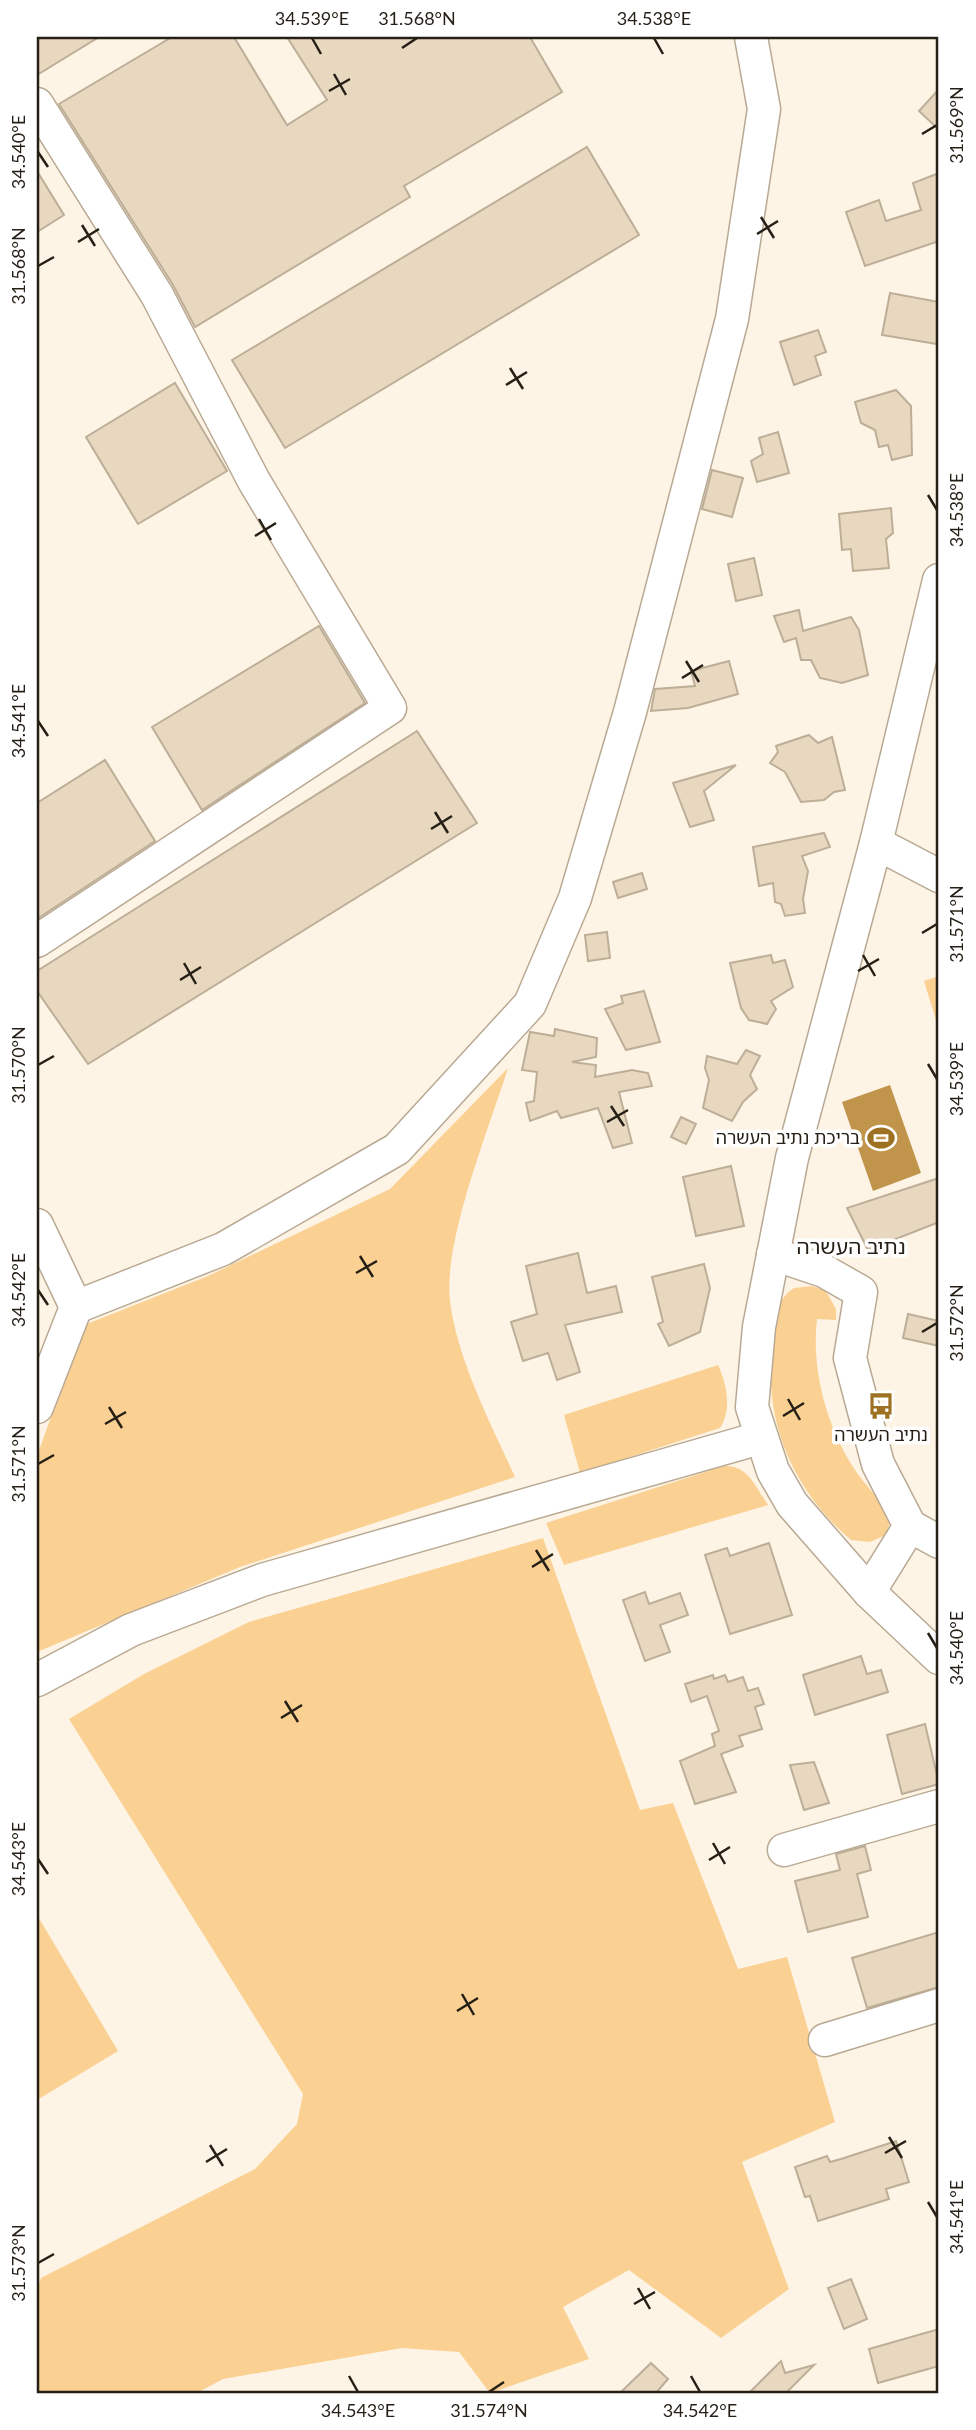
<svg xmlns="http://www.w3.org/2000/svg" width="976" height="2430" viewBox="0 0 976 2430" font-family="Lato,'Noto Sans Hebrew',sans-serif">
<style>
.green{fill:#fad192}
.water{fill:#c1944b}
.building{fill:#e8d8c0;stroke:#bdae97;stroke-width:2}
.lines{fill:none;stroke-linecap:round;stroke-linejoin:round}
.minor-casing{stroke:#b9a993;stroke-width:35}
.minor{stroke:#fff;stroke-width:32}
.ticks{fill:none;stroke:#251f16;stroke-width:2.5}
.labels{text-anchor:middle;stroke-width:7;stroke-linejoin:round;paint-order:stroke}
.poi-label{font-size:18px;fill:#251f16;stroke:#fff;text-anchor:end}
.quarter-label{font-size:21px;fill:#251f16;stroke:#fff}
.neatline{fill:none;stroke:#251f16;stroke-width:2.5}
.ticks-label{font-size:18px;text-anchor:middle;fill:#251f16}
</style>
<rect width="100%" height="100%" fill="#fef4e6"/>
<g class="green">
<polygon points="939,976 939,1030 924,981"/>
<path d="M508 1068C489 1129 443 1241 450 1301 457 1359 491 1424 515 1477L240 1567 37 1652V1456L84 1325 208 1276 390 1189Z"/>
<path d="M812 1286 826 1291 836 1309V1320L817 1319C811 1371 827 1427 855 1470 864 1484 881 1499 887 1514 891 1522 889 1526 886 1535L870 1542 851 1540C790 1488 760 1414 774 1334 777 1314 776 1300 794 1288Z"/>
<path d="M718 1365C727 1385 732 1409 720 1428L580 1473 564 1415Z"/>
<path d="M724 1466C748 1465 755 1486 768 1505L564 1565 546 1523Z"/>
<polygon points="543,1538 640,1810 673,1803 738,1969 787,1957 835,2122 742,2162 789,2289 721,2338 629,2270 563,2307 589,2359 490,2393 459,2352 402,2348 223,2379 197,2393 37,2393 37,2289 41,2278 255,2169 297,2124 303,2094 69,1719 144,1674 249,1622"/>
<polygon points="37,1915 118,2051 37,2100"/>
</g>
<polygon class="water" points="890,1085 921,1173 873,1191 842,1102"/>
<g class="building">
<polygon points="37,37 99,37 37,75"/>
<polygon points="172,37 234,37 287,125 327,100 287,37 530,37 562,92 404,186 410,197 195,327 173,285 59,104"/>
<polygon points="939,89 939,130 919,111"/>
<polygon points="587,147 639,235 285,448 232,360"/>
<polygon points="37,171 64,215 37,232"/>
<polygon points="939,173 939,241 865,266 846,212 879,200 886,221 921,210 913,183"/>
<polygon points="890,293 939,302 937,344 882,335"/>
<polygon points="818,330 826,352 815,356 821,375 794,385 780,342"/>
<polygon points="175,383 227,471 138,524 86,437"/>
<polygon points="896,390 911,406 912,455 892,460 888,445 879,447 875,430 861,423 855,402"/>
<polygon points="778,432 789,473 757,482 751,461 763,454 759,438"/>
<polygon points="712,470 743,478 732,517 702,509"/>
<polygon points="891,508 893,533 886,539 889,568 853,571 851,549 842,550 839,514"/>
<polygon points="754,558 762,595 736,601 728,564"/>
<polygon points="799,610 803,631 851,617 859,630 868,675 842,683 820,678 811,660 801,660 796,638 784,642 774,616"/>
<polygon points="319,626 365,703 202,810 152,727"/>
<polygon points="729,661 738,694 688,708 651,711 655,689 695,686 691,671"/>
<polygon points="417,731 477,823 88,1064 37,991 37,971"/>
<polygon points="809,735 818,743 832,737 845,790 834,792 824,800 801,802 785,772 770,763 778,752 776,746"/>
<polygon points="105,760 155,841 37,919 37,803"/>
<polygon points="736,765 704,791 714,820 690,827 673,783"/>
<polygon points="824,833 830,847 802,856 808,871 803,899 805,913 785,916 781,904 775,902 773,883 759,886 753,847"/>
<polygon points="642,873 647,889 618,898 613,882"/>
<polygon points="607,932 610,958 588,961 585,935"/>
<polygon points="771,955 773,963 785,960 793,987 771,1001 776,1009 767,1024 749,1020 741,1008 730,963"/>
<polygon points="644,991 660,1042 626,1050 605,1009 623,1003 621,996"/>
<polygon points="555,1029 597,1038 596,1057 572,1062 596,1065 595,1077 632,1070 648,1073 652,1086 619,1092 632,1143 613,1148 598,1108 561,1118 557,1111 530,1121 526,1103 534,1101 537,1072 522,1070 530,1032 554,1036"/>
<polygon points="746,1050 760,1056 750,1075 757,1089 743,1102 732,1121 703,1108 709,1080 705,1068 707,1056 737,1064"/>
<polygon points="681,1117 696,1124 686,1144 671,1137"/>
<polygon points="731,1166 744,1226 696,1236 683,1177"/>
<polygon points="939,1178 939,1222 868,1250 847,1208"/>
<polygon points="578,1253 587,1293 616,1286 622,1312 565,1325 580,1372 557,1380 548,1353 523,1361 511,1322 537,1314 526,1266"/>
<polygon points="704,1264 710,1288 700,1332 669,1346 658,1324 663,1322 652,1277"/>
<polygon points="908,1314 939,1321 939,1346 903,1338"/>
<polygon points="769,1543 792,1615 730,1634 705,1555 727,1548 730,1556"/>
<polygon points="645,1592 649,1604 680,1593 688,1615 660,1625 670,1652 645,1661 623,1600"/>
<polygon points="861,1656 867,1674 881,1670 888,1692 815,1715 803,1675"/>
<polygon points="713,1675 714,1679 725,1675 728,1682 743,1677 748,1691 758,1688 764,1704 755,1707 762,1729 739,1736 743,1746 721,1754 736,1792 695,1804 680,1761 715,1746 712,1734 719,1731 707,1696 691,1702 685,1684"/>
<polygon points="925,1724 939,1784 902,1794 887,1735"/>
<polygon points="814,1762 829,1803 804,1810 790,1765"/>
<polygon points="865,1846 871,1870 857,1874 868,1917 808,1932 795,1881 840,1870 836,1854"/>
<polygon points="939,1932 939,1987 867,2008 852,1958"/>
<polygon points="896,2141 909,2182 886,2189 889,2199 818,2221 810,2196 805,2197 795,2167 827,2156 830,2162 841,2159"/>
<polygon points="851,2279 867,2319 844,2329 828,2288"/>
<polygon points="939,2329 939,2366 878,2383 869,2349"/>
<polygon points="781,2361 785,2373 814,2365 786,2393 749,2393"/>
<polygon points="651,2363 668,2379 656,2393 620,2393"/>
</g>
<g class="lines">
<defs>
<g id="minor">
<polyline points="37,104 157,295 254,481 390,708 37,941"/>
<polyline points="939,580 876,843 792,1158 759,1327 752,1407 773,1471 792,1504 869,1592 939,1658"/>
<polyline points="876,843 939,876"/>
<polyline points="37,1225 76,1307 37,1407"/>
<polyline points="773,1254 824,1271 861,1292 850,1358 878,1464 910,1526 939,1542"/>
<polyline points="76,1307 223,1249 397,1149 530,1004 575,898 630,712 732,319 764,109 751,37"/>
<polyline points="869,1592 910,1526"/>
<polyline points="37,1680 131,1630 262,1580 760,1438"/>
<polyline points="784,1850 939,1806"/>
<polyline points="825,2040 939,2005"/>
</g>
</defs>
<use href="#minor" class="minor-casing"/>
<use href="#minor" class="minor"/>
</g>
<path class="ticks" d="M312 38 321 54M654 38 663 54M402 48 417 38M334 74 346 95M329 91 350 79M922 134 937 125M38 152 48 167M761 217 774 238M82 225 95 246M757 234 778 221M78 242 99 229M38 266 54 257M510 368 523 389M506 385 527 372M928 495 937 510M259 519 271 540M255 536 276 523M686 661 699 682M682 678 703 665M38 721 48 736M435 812 448 833M431 829 452 816M922 933 937 924M863 955 875 976M184 963 196 984M858 971 879 959M180 980 201 967M928 1064 937 1079M38 1065 54 1056M611 1106 624 1126M607 1122 628 1110M360 1256 373 1277M356 1273 377 1261M38 1290 48 1305M922 1332 937 1323M788 1399 800 1420M109 1407 122 1428M783 1416 804 1403M105 1424 126 1412M38 1464 54 1455M536 1550 549 1571M532 1567 553 1554M928 1633 937 1648M285 1701 298 1722M281 1718 302 1705M713 1843 725 1864M38 1859 48 1874M709 1860 730 1847M462 1994 474 2015M457 2011 478 1998M889 2137 902 2158M210 2145 223 2166M885 2153 906 2141M206 2162 227 2149M928 2202 937 2217M38 2263 54 2254M638 2288 650 2309M634 2304 655 2292M349 2376 358 2392M691 2376 700 2392M489 2392 504 2382"/>
<defs>
<symbol id="stadium-bare" viewBox="-9 -9 18 18"><path d="M0-5a6.5 5 0 1 0 0 10a6.5 5 0 1 0 0-10ZM-3.5-1.8h7v3.6h-7Z" fill="#9d7121" stroke="#fff" stroke-width="2.5" paint-order="stroke"/></symbol>
<symbol id="bus-bare" viewBox="-9 -9 18 18"><path d="M-5-6H5V4H4V6H2V4H-2V6H-4V4H-5ZM-3.5-4V0h7V-4ZM-3.5 1.2v1.5H-2V1.2ZM2 1.2v1.5H3.5V1.2Z" fill="#9d7121" stroke="#fff" stroke-width="2.5" paint-order="stroke"/></symbol>
</defs>
<g fill-rule="evenodd">
<use href="#stadium-bare" x="862" y="1119" width="38" height="38"/>
<use href="#bus-bare" x="862" y="1387" width="38" height="38"/>
</g>
<g class="labels">
<g class="poi-label">
<text x="860" y="1144">בריכת נתיב העשרה</text>
<text x="881" y="1441" text-anchor="middle">נתיב העשרה</text>
</g>
<g class="quarter-label">
<text x="851" y="1254">נתיב העשרה</text>
</g>
</g>
<rect width="976" height="2430" fill="none" stroke="#ffffff" stroke-width="77"/>
<rect x="38" y="38" width="899" height="2354" class="neatline"/>
<g class="ticks-label">
<text x="312" y="25">34.539°E</text>
<text x="417" y="25">31.568°N</text>
<text x="654" y="25">34.538°E</text>
<text transform="translate(957 125) rotate(-90)" y="6">31.569°N</text>
<text transform="translate(19 152) rotate(-90)" y="6">34.540°E</text>
<text transform="translate(19 266) rotate(-90)" y="6">31.568°N</text>
<text transform="translate(957 510) rotate(-90)" y="6">34.538°E</text>
<text transform="translate(19 721) rotate(-90)" y="6">34.541°E</text>
<text transform="translate(957 924) rotate(-90)" y="6">31.571°N</text>
<text transform="translate(19 1065) rotate(-90)" y="6">31.570°N</text>
<text transform="translate(957 1079) rotate(-90)" y="6">34.539°E</text>
<text transform="translate(19 1290) rotate(-90)" y="6">34.542°E</text>
<text transform="translate(957 1323) rotate(-90)" y="6">31.572°N</text>
<text transform="translate(19 1464) rotate(-90)" y="6">31.571°N</text>
<text transform="translate(957 1648) rotate(-90)" y="6">34.540°E</text>
<text transform="translate(19 1859) rotate(-90)" y="6">34.543°E</text>
<text transform="translate(957 2217) rotate(-90)" y="6">34.541°E</text>
<text transform="translate(19 2263) rotate(-90)" y="6">31.573°N</text>
<text x="358" y="2417">34.543°E</text>
<text x="489" y="2417">31.574°N</text>
<text x="700" y="2417">34.542°E</text>
</g>
</svg>
